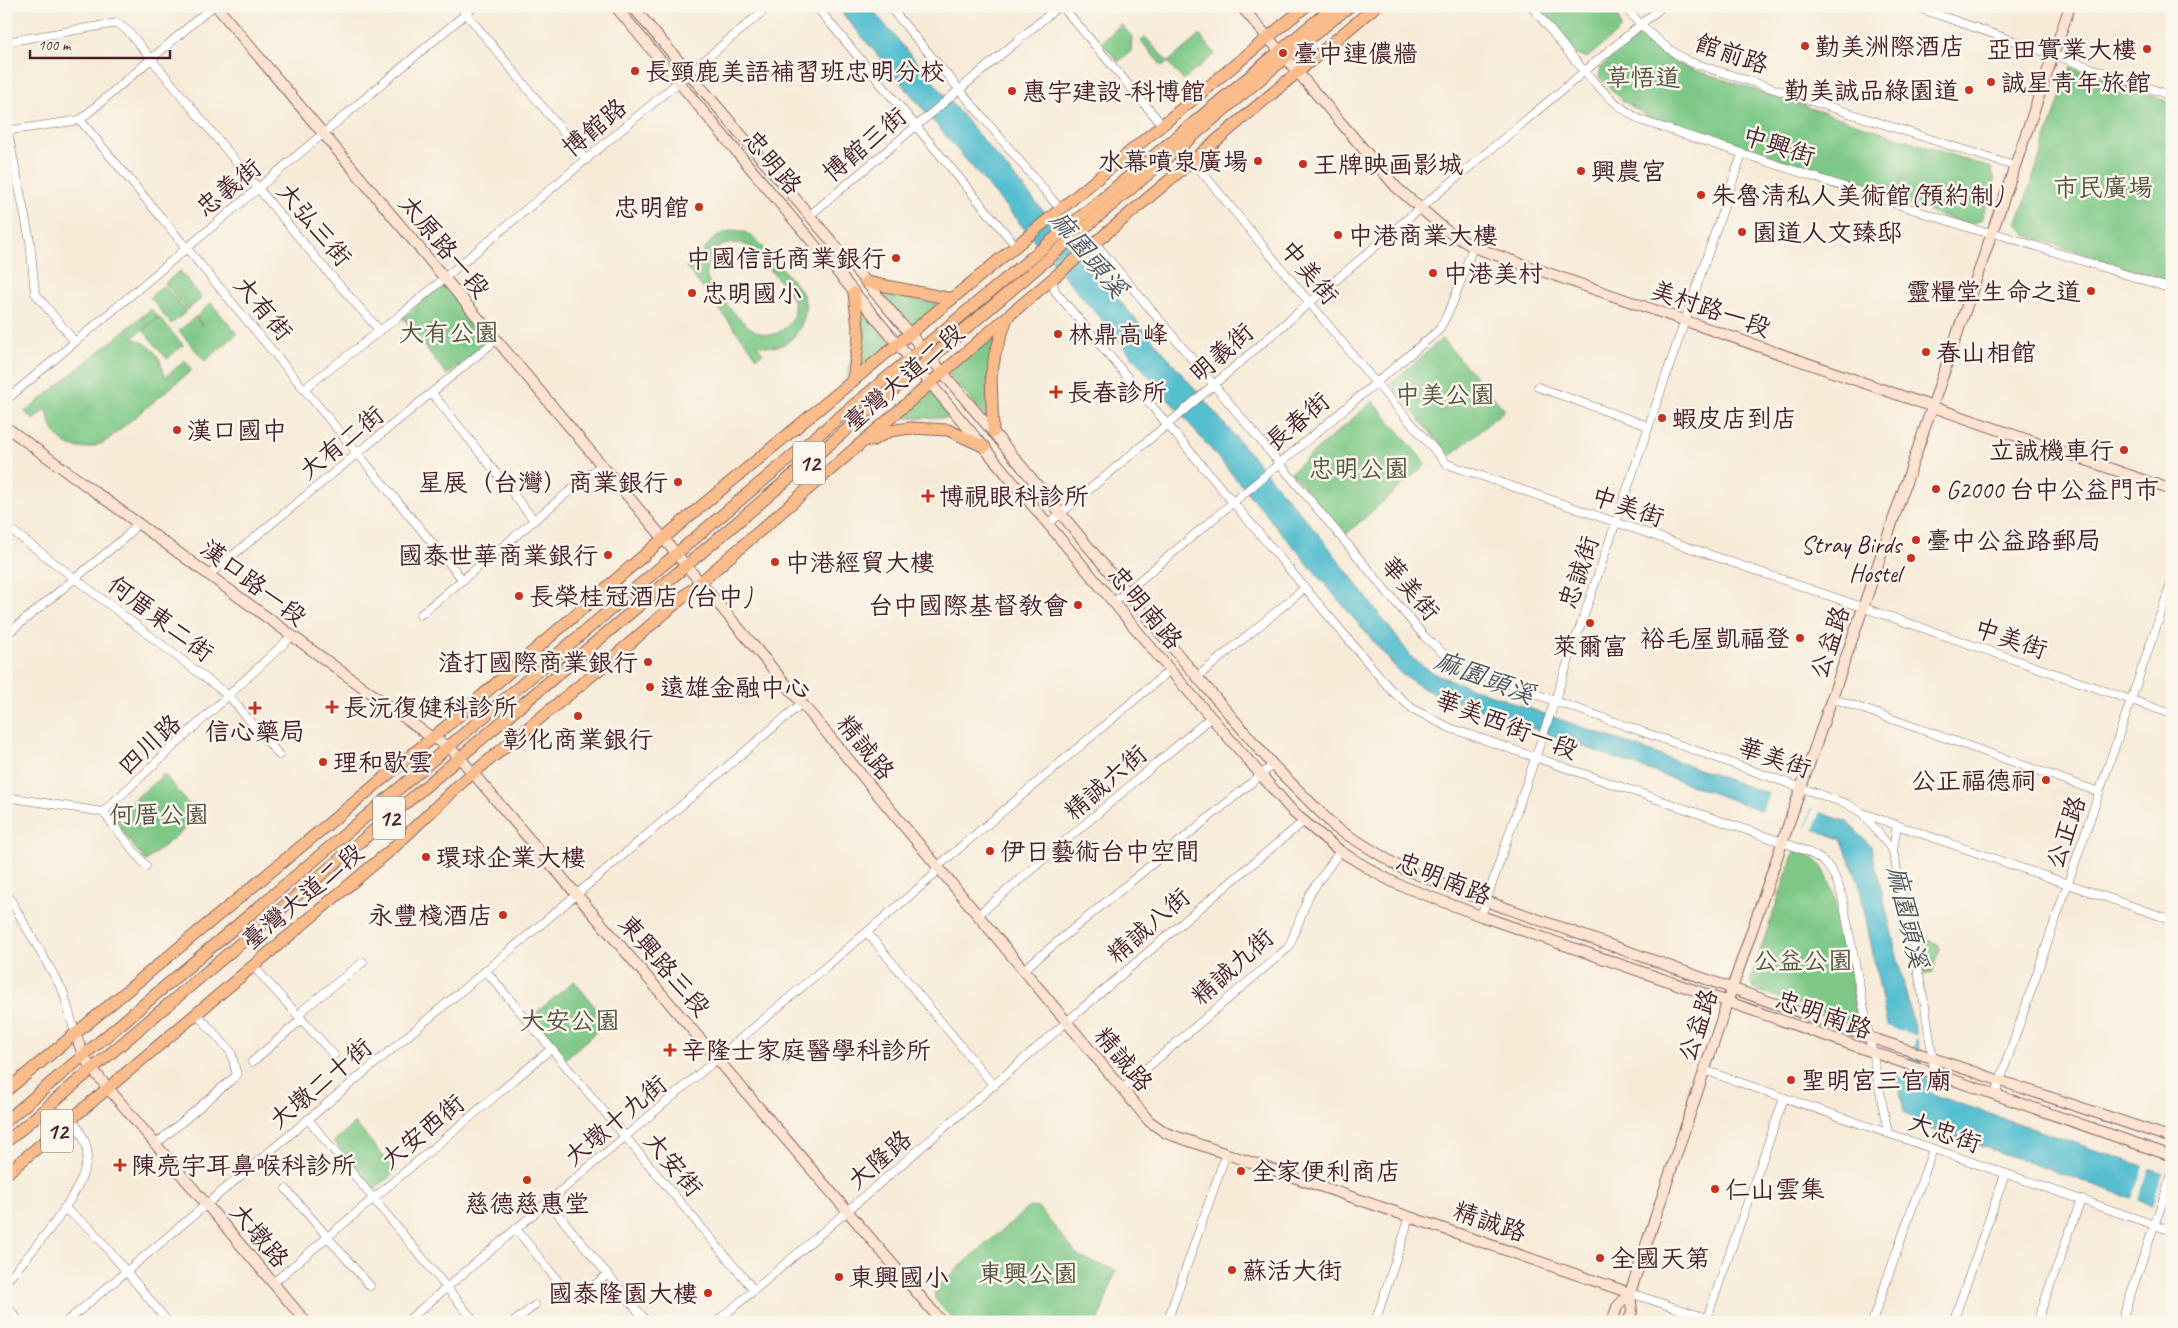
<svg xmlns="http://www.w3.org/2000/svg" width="2178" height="1328" viewBox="0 0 2178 1328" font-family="Caveat,'LXGW WenKai TC',sans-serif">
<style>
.green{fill:#7dc886;stroke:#647458;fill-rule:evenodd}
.water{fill:#54becf;stroke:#4f6e7d}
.pier{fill:#f7ebd8}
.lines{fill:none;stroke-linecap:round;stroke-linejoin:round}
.street-casing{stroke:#876668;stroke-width:9}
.secondary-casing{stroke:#876668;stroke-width:12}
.primary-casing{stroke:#876668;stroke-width:13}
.street{stroke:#fff;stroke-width:8}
.secondary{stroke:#fde4d0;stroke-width:10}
.primary{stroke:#f9bc8a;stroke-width:11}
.poi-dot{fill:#c8321e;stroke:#fbf7ec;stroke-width:2}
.labels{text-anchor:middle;stroke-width:5;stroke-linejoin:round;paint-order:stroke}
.shield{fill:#fbf7ec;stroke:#7f6065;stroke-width:1}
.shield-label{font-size:24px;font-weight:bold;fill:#4a1f2b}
.poi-label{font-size:25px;fill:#4a1f2b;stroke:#fbf7ec;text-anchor:start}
.street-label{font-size:25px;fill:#4a1f2b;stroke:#fbf7ec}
.park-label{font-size:25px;fill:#595246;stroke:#fbf7ec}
.water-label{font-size:26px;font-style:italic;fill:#4e5764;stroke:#fbf7ec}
</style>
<rect width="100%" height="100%" fill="#fbf7ec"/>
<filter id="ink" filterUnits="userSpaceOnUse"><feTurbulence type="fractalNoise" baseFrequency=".02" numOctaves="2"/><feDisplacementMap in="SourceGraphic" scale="10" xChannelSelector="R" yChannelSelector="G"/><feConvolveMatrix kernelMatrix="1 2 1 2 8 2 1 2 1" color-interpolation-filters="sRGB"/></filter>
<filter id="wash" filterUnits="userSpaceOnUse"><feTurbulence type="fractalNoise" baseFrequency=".0096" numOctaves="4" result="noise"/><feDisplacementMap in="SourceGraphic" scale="20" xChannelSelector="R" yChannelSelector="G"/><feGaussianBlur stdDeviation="1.12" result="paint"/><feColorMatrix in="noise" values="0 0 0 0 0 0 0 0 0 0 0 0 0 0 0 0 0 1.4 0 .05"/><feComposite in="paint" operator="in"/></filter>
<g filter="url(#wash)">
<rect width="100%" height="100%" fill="#f7ebd8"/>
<g class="green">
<polygon points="1536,6 1609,6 1618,17 1621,29 1587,58 1577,54"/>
<polygon points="1121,24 1132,37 1131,51 1118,62 1102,42"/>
<polygon points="1200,35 1215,54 1183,80 1168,62 1162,66 1141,41 1145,37 1168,62"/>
<polygon points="1636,37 1645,37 1673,62 1686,67 1991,168 1995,181 1981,220 1969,225 1652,119 1623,101 1599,77 1601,67"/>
<polygon points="2071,67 2172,103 2172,283 2026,235 2017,223"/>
<path d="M733 230 745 232 754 238C763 248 801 288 804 297 808 310 803 327 794 336 783 349 771 348 756 344L763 353 757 357 686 267 692 261 698 268C702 247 712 236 733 230ZM739 243 749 246C758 257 789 289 793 300 796 311 793 321 785 328 756 353 724 299 707 279 704 255 715 243 739 243Z"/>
<polygon points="180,271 202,298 187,310 165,283"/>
<polygon points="443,282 491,340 447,375 403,318"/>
<polygon points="164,285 186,312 171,324 150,297"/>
<polygon points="874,287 946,301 910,327"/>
<polygon points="855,300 892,345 846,381 854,346 853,324"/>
<polygon points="211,303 237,334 205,361 179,331 195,317 203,326 196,317"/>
<path d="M151 309 158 317 132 338C153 344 161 357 165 377L185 361 192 370 106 441C75 459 50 441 47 408L33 420 25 412Z"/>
<polygon points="159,317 183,345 167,359 143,330"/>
<polygon points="1001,326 990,423 948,373"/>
<polygon points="1442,339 1505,410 1450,456 1390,384"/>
<polygon points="931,389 956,418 895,418"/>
<polygon points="1373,401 1426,464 1345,535 1291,472"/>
<polygon points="164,774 199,817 146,861 113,821 113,818"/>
<path d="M1795 849C1822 860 1822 865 1833 891L1860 1025 1753 989 1750 981Z"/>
<polygon points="1924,939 1938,944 1940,949 1932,973 1924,974 1919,944"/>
<polygon points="574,981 607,1022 565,1059 531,1017"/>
<polygon points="355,1123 396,1171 374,1190 334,1141"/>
<polygon points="1029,1207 1039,1208 1079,1257 1116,1270 1098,1322 955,1322 935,1299 934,1289"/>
</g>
<polygon class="water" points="836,6 869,6 1324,541 1413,659 1435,674 1458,683 1847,822 1871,846 1929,1091 1940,1097 2172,1176 2172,1212 1921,1125 1904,1111 1859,883 1841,839 1426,690 1401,674"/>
<g class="pier">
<polygon points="1769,791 1812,807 1804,829 1762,813"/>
<polygon points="1813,807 1821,810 1814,832 1806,829"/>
<polygon points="1884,1025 1917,1036 1903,1078 1894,1074"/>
<polygon points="2144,1164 2150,1166 2137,1203 2131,1201"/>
<polygon points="2164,1171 2172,1174 2172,1194 2165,1213 2151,1208"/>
</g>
</g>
<g filter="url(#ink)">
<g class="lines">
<defs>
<g id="street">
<polyline points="460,6 586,160"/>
<polyline points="816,6 1016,246"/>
<polyline points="889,6 1061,210"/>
<polyline points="1062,6 1163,126"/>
<path d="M1531 6C1561 41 1602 102 1643 121L1979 231 1991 232 2172 289"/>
<path d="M1624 6C1643 29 1664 48 1690 62L2014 166"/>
<polyline points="1913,6 2172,96"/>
<polyline points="6,42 117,23 129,32 320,263 380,331"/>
<polyline points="80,120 213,6"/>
<polyline points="7,128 30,241 35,293 75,342"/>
<polyline points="6,131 80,120 463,580"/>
<polyline points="1192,160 1375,382 1447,464 2172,714"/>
<polyline points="809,216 1059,6"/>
<polyline points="1095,243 1424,636 1446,656 1479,674 1847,804 1862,813 2172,920"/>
<path d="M1052 279 1055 291 1391 690 1413 709 1450 728 1796 847C1825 858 1833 866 1842 896L1888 1133"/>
<polyline points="1538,387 1648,426"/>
<polyline points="305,388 398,317 769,6"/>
<polyline points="432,393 534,520"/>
<polyline points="6,400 475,6"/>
<polyline points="1048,524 1175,418 1419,209 1663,6"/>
<polyline points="6,526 229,696 279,755"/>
<polyline points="210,574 496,340"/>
<polyline points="1114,602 1439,330 1452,305 1473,247"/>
<polyline points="420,615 601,465"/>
<polyline points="6,635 128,535 137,523"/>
<polyline points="1197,677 1305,588"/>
<polyline points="1832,698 2099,792"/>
<polyline points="6,797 103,812 292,636"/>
<polyline points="103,812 146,866"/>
<polyline points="1862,813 1893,851"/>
<polyline points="1897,825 1893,851 1925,1006 1935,1075"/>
<polyline points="6,892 63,991 75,1033"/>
<polyline points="978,915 1211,717"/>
<polyline points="1481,916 1742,154"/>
<polyline points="867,932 994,1086"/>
<polyline points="253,966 334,1055"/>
<polyline points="1023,970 1273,765"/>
<polyline points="486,971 754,1290"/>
<polyline points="299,1016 304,1009 363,962"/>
<polyline points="252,1062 302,1019"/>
<polyline points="1704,1070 2172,1231"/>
<polyline points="1122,1089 1289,947 1309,895 1340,851"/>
<polyline points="1995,1095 2172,581"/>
<polyline points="308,1119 475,1322"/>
<polyline points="156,1144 237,1075 231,1052 197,1014"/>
<polyline points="286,1189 370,1286"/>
<polyline points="548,1202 647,1322"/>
<polyline points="64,1208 92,1230 168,1322"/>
<polyline points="516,1229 566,1291 579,1294 586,1292 608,1274"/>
<path d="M6 1282C31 1251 91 1189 87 1149 85 1137 78 1128 72 1118"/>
<polyline points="273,1283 551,1049"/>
<polyline points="1630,1293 1719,1322"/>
<polyline points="6,1305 20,1322"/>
<polyline points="1707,1318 1784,1098"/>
<polyline points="66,1322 576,895 802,703"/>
<polyline points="406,1322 933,876 937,867 1170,670"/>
<polyline points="514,1322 535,1305"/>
<path d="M716 1322C914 1158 1104 985 1303 822"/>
<polyline points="1167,1322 1226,1154"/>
<polyline points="1375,1322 1405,1232 1408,1217"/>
<polyline points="1872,1322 1933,1149"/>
<polyline points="1953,1322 2005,1174"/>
<polyline points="2037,1322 2081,1200"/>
<polyline points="2121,1322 2172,1174"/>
</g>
<g id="secondary">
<polyline points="216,6 805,707 1149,1121 1166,1133 1630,1293"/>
<polyline points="615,6 1170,670 1294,813 1340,851 1376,873 1397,884 1481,916 2172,1156"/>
<polyline points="632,6 993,432 1181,658 1273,765 1336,828 1403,869 1486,901 1869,1037 2172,1138"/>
<polyline points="1241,6 1396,187 1447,231 1473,247 2172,490"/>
<polyline points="6,427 431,737 449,747 460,758 942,1322"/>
<polyline points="75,1033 84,1057 92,1069 306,1322"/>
<polyline points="1612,1322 1617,1307 1630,1293 1727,1003 2070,6"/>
<polyline points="1628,1322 1632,1312 1630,1293"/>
</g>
<g id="primary">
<polyline points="866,282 952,299"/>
<polyline points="853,381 859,336 854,293"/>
<polyline points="993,432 991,376 995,354 1007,318"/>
<polyline points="871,441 890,431 910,428 948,430 985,447"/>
<polyline points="6,1091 455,719 687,518 1306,6"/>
<polyline points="6,1121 747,494 1334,6"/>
<polyline points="6,1142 1285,58 1350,6"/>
<polyline points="6,1174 392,849 460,784 607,663 1007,317 1376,6"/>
</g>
</defs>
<use href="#street" class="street-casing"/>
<use href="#secondary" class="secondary-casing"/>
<use href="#primary" class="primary-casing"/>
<use href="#street" class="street"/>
<use href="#secondary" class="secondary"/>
<use href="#primary" class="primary"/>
</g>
</g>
<g class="poi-dot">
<circle cx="1805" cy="46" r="5"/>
<circle cx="2147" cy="49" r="5"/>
<circle cx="1283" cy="53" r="5"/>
<circle cx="635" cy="71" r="5"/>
<circle cx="1991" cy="82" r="5"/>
<circle cx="1969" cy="90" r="5"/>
<circle cx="1012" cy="91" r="5"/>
<circle cx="1258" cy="161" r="5"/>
<circle cx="1303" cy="164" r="5"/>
<circle cx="1581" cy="171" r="5"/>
<circle cx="1701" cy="195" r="5"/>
<circle cx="699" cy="207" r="5"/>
<circle cx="1742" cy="232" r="5"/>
<circle cx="1338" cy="235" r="5"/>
<circle cx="896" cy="258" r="5"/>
<circle cx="1433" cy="273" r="5"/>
<circle cx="2091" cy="291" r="5"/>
<circle cx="692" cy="293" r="5"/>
<circle cx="1058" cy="334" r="5"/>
<circle cx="1926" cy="352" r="5"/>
<path d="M1053.5 384.5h5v5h5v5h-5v5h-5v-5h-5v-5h5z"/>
<circle cx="1662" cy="418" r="5"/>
<circle cx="177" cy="430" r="5"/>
<circle cx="2124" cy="450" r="5"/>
<circle cx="678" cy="482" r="5"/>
<circle cx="1936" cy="489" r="5"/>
<path d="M925.5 488.5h5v5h5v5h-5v5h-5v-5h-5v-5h5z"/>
<circle cx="1916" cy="540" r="5"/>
<circle cx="608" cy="555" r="5"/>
<circle cx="1911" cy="558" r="5"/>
<circle cx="775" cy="562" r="5"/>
<circle cx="519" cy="596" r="5"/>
<circle cx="1078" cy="605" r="5"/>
<circle cx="1590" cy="623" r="5"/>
<circle cx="1800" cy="638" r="5"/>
<circle cx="648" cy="662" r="5"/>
<circle cx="650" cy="687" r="5"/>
<path d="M329.5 699.5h5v5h5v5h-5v5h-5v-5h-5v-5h5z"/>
<path d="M252.5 700.5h5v5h5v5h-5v5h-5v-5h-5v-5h5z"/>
<circle cx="578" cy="716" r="5"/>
<circle cx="323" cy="762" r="5"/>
<circle cx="2046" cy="780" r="5"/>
<circle cx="990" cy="851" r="5"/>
<circle cx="426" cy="857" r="5"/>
<circle cx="503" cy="915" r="5"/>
<path d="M667.5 1042.5h5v5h5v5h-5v5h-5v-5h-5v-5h5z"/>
<circle cx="1791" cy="1080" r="5"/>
<path d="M117.5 1157.5h5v5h5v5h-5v5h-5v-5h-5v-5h5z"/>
<circle cx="1241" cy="1171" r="5"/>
<circle cx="527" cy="1180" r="5"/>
<circle cx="1715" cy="1189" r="5"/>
<circle cx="1600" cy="1258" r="5"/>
<circle cx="1232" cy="1270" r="5"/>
<circle cx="839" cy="1277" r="5"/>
<circle cx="708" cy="1293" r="5"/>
</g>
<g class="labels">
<g class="shield">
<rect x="793" y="441.5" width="32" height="43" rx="4"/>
<rect x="373" y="796.5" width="32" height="43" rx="4"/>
<rect x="41" y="1109.5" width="32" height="43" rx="4"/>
</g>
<g class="shield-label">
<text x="809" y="471">12</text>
<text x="389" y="826">12</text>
<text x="57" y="1139">12</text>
</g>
<g class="poi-label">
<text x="1815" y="55">勤美洲際酒店</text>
<text x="2137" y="58" text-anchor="end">亞田實業大樓</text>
<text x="1293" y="62">臺中連儂牆</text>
<text x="645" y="80">長頸鹿美語補習班忠明分校</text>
<text x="2001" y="91">誠星青年旅館</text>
<text x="1959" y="99" text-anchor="end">勤美誠品綠園道</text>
<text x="1022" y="100">惠宇建設-科博館</text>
<text x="1248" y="170" text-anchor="end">水幕噴泉廣場</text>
<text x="1313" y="173">王牌映画影城</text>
<text x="1591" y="180">興農宮</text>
<text x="1711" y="204">朱魯清私人美術館(預約制)</text>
<text x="689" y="216" text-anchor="end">忠明館</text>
<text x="1752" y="241">園道人文臻邸</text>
<text x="1348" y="244">中港商業大樓</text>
<text x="886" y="267" text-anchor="end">中國信託商業銀行</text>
<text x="1443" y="282">中港美村</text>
<text x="2081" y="300" text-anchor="end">靈糧堂生命之道</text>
<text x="702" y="302">忠明國小</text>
<text x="1068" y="343">林鼎高峰</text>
<text x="1936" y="361">春山相館</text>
<text x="1067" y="401">長春診所</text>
<text x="1672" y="427">蝦皮店到店</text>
<text x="187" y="439">漢口國中</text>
<text x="2114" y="459" text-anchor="end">立誠機車行</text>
<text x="668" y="491" text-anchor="end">星展（台灣）商業銀行</text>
<text x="1946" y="498">G2000 台中公益門市</text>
<text x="939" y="505">博視眼科診所</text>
<text x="1926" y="549">臺中公益路郵局</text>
<text x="1901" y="553" text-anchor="end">Stray Birds<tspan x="1901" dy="29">Hostel</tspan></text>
<text x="598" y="564" text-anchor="end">國泰世華商業銀行</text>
<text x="785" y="571">中港經貿大樓</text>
<text x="529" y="605">長榮桂冠酒店 (台中)</text>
<text x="1068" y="614" text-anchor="end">台中國際基督教會</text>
<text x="1790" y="647" text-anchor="end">裕毛屋凱福登</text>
<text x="1590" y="655" text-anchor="middle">萊爾富</text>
<text x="638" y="671" text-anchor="end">渣打國際商業銀行</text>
<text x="660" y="696">遠雄金融中心</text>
<text x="343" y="716">長沅復健科診所</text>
<text x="255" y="740" text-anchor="middle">信心藥局</text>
<text x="578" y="748" text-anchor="middle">彰化商業銀行</text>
<text x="333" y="771">理和歇雲</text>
<text x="2036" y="789" text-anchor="end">公正福德祠</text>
<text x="1000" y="860">伊日藝術台中空間</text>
<text x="436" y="866">環球企業大樓</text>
<text x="493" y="924" text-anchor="end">永豐棧酒店</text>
<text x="681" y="1059">辛隆士家庭醫學科診所</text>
<text x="1801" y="1089">聖明宮三官廟</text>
<text x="131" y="1174">陳亮宇耳鼻喉科診所</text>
<text x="1251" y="1180">全家便利商店</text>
<text x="1725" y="1198">仁山雲集</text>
<text x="527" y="1212" text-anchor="middle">慈德慈惠堂</text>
<text x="1610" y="1267">全國天第</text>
<text x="1242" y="1279">蘇活大街</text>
<text x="849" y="1286">東興國小</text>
<text x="698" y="1302" text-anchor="end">國泰隆園大樓</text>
</g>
<g class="street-label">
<text transform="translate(1732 53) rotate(19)" y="9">館前路</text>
<text transform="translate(594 127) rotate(-40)" y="9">博館路</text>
<text transform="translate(864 144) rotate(-40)" y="9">博館三街</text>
<text transform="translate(1779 145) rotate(18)" y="9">中興街</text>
<text transform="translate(773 162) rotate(50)" y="9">忠明路</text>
<text transform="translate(228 187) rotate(-39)" y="9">忠義街</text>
<text transform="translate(315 224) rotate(50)" y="9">大弘三街</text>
<text transform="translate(445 246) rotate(50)" y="9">太原路一段</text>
<text transform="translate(1310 272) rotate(50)" y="9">中美街</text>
<text transform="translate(264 308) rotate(50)" y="9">大有街</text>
<text transform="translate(1711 308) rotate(19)" y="9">美村路一段</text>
<text transform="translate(1221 352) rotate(-41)" y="9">明義街</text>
<text transform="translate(903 377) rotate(-41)" y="9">臺灣大道二段</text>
<text transform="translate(1297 421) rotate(-40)" y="9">長春街</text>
<text transform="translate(341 442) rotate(-39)" y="9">大有二街</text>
<text transform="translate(1628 506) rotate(19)" y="9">中美街</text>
<text transform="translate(1578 572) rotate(-71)" y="9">忠誠街</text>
<text transform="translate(254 582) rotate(37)" y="9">漢口路一段</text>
<text transform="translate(1411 588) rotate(50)" y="9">華美街</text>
<text transform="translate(1146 607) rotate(50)" y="9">忠明南路</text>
<text transform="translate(161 618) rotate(37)" y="9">何厝東二街</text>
<text transform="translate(2011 638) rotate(19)" y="9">中美街</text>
<text transform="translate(1829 642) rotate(-71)" y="9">公益路</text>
<text transform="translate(1507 724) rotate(21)" y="9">華美西街一段</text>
<text transform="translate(149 744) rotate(-43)" y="9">四川路</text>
<text transform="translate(866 747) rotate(51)" y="9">精誠路</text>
<text transform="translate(1775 757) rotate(19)" y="9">華美街</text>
<text transform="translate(1105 782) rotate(-41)" y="9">精誠六街</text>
<text transform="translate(2065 832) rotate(-71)" y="9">公正路</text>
<text transform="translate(1444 878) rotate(22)" y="9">忠明南路</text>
<text transform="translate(302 896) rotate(-40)" y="9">臺灣大道二段</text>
<text transform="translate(1148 925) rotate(-41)" y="9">精誠八街</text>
<text transform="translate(665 965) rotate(49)" y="9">東興路三段</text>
<text transform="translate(1232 966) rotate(-42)" y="9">精誠九街</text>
<text transform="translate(1824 1014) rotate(19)" y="9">忠明南路</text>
<text transform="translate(1697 1025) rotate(-71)" y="9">公益路</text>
<text transform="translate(1124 1059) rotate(50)" y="9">精誠路</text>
<text transform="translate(320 1083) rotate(-40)" y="9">大墩二十街</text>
<text transform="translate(615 1120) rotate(-40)" y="9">大墩十九街</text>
<text transform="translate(422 1131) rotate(-40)" y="9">大安西街</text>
<text transform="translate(1945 1132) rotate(19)" y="9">大忠街</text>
<text transform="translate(879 1159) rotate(-41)" y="9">大隆路</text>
<text transform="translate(674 1164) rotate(50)" y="9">大安街</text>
<text transform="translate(1490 1221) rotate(19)" y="9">精誠路</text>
<text transform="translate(260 1235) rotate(50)" y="9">大墩路</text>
</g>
<g class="park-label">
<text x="1643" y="86">草悟道</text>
<text x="2103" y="196">市民廣場</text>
<text x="449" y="341">大有公園</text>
<text x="1445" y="403">中美公園</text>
<text x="1359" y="477">忠明公園</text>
<text x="159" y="823">何厝公園</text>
<text x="1803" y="969">公益公園</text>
<text x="570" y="1029">大安公園</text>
<text x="1028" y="1282">東興公園</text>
</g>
<g class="water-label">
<text transform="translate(1089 254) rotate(50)" y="9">麻園頭溪</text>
<text transform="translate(1485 677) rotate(21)" y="9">麻園頭溪</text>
<text transform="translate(1908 917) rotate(77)" y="9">麻園頭溪</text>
</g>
</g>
<rect width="2178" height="1328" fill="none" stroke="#fbf7ec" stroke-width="25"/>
<path d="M30 50v8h140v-8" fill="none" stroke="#4a1f2b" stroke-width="2.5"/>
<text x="38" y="50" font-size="15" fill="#4a1f2b" stroke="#fbf7ec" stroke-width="4" paint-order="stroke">100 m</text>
</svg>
